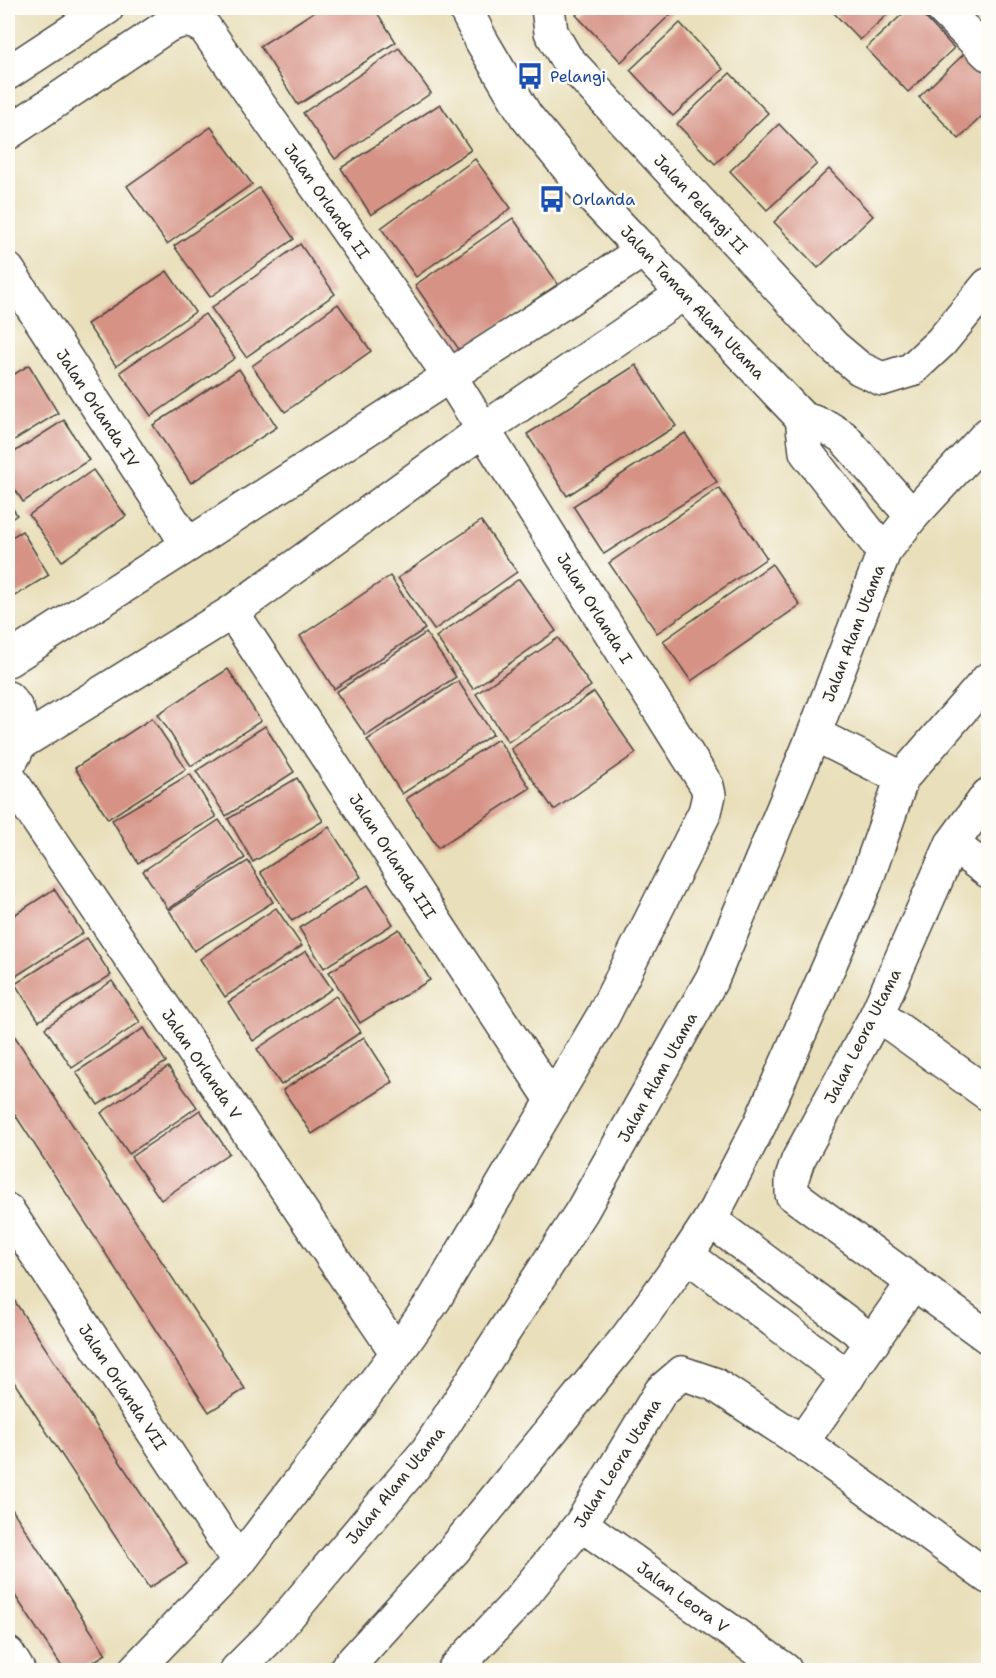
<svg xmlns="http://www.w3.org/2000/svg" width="996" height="1678" viewBox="0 0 996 1678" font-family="'Shantell Sans',sans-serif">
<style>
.building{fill:#d69285}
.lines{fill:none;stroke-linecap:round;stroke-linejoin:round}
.minor-casing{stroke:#484641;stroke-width:36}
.major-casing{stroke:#484641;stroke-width:36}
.minor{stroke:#fff;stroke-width:33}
.major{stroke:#fff;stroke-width:33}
.labels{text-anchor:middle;stroke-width:5;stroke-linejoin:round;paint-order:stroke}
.transit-label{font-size:16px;fill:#164399;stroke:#fdfcf7;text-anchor:start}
.street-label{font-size:16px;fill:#2b2b2b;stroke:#fdfcf7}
</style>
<rect width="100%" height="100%" fill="#fdfcf7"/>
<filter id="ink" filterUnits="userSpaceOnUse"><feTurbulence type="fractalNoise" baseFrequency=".0167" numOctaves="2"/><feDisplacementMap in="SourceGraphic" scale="12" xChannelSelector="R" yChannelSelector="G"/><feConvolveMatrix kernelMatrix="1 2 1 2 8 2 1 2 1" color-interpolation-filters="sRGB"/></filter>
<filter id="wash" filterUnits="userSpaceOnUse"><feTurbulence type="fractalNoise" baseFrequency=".008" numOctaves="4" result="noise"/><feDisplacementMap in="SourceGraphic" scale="24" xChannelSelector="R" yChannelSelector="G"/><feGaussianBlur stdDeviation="1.35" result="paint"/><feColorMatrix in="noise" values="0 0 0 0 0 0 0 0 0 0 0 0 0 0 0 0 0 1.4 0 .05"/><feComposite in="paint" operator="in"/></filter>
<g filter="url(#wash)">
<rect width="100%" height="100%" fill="#e9dfbb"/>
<g id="blocks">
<g class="building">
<polygon points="320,8 374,8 396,42 298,105 260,46"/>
<polygon points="584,8 677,8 621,62 576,15"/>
<polygon points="829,8 894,8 860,40"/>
<polygon points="909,8 916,8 954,48 908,92 866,48"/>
<polygon points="680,23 723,69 673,116 630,70"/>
<polygon points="399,48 431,93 335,159 303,113"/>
<polygon points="966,52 988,75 988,110 959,139 919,97"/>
<polygon points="730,73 768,113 715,164 677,124"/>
<polygon points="440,104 471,150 371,215 341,168"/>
<polygon points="779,124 817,164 767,210 730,171"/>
<polygon points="211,127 252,184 167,244 127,186"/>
<polygon points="475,159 511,208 416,277 381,228"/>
<polygon points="829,169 873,216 818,268 774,222"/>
<polygon points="259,188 294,239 210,297 174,246"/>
<polygon points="513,218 558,284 460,351 415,285"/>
<polygon points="300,244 335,294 246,357 211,308"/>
<polygon points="167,271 195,312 116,366 87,324"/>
<polygon points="338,304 371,351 285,412 252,366"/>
<polygon points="205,314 235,358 151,416 120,372"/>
<polygon points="29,365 58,413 8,444 8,378"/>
<polygon points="636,365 676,426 567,496 527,434"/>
<polygon points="239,369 277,427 191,483 153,425"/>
<polygon points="64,420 89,460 23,502 8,478 8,456"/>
<polygon points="685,433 717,482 604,554 573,506"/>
<polygon points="93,470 126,516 62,561 29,515"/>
<polygon points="719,488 767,558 657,633 609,563"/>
<polygon points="8,501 17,515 8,521"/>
<polygon points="481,521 517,572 434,630 398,578"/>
<polygon points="22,531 49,575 8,600 8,539"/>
<polygon points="772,564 800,605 691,681 663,641"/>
<polygon points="390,576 425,629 334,689 300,636"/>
<polygon points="519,579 556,631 473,689 436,637"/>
<polygon points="426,633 456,677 366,736 336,692"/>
<polygon points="558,638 591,686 508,742 476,694"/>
<polygon points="228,669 261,721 191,766 158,714"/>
<polygon points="458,681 493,734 402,794 367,740"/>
<polygon points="594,692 636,753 554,810 511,749"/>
<polygon points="152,718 186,769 108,819 75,768"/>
<polygon points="265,726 294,772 226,816 196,771"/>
<polygon points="498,739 530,788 438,848 406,799"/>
<polygon points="190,774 216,817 138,863 112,820"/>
<polygon points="297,778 323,821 253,862 228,819"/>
<polygon points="219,820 245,858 168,909 143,871"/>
<polygon points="329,827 361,877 292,921 260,872"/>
<polygon points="248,861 273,902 194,951 169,910"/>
<polygon points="368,885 393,924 324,968 299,928"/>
<polygon points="54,889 83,933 13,978 8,971 8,919"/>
<polygon points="276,908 302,946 225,997 200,959"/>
<polygon points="399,929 430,980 360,1023 329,972"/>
<polygon points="87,938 111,975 39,1021 15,984"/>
<polygon points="306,951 332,989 253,1041 228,1002"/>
<polygon points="112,981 140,1022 72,1068 45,1028"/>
<polygon points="336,996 361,1032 281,1085 257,1049"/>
<polygon points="8,1026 245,1389 209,1412 8,1104"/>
<polygon points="144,1028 166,1062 98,1105 76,1072"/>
<polygon points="364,1037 393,1082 312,1134 283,1090"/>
<polygon points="168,1067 197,1107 129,1154 101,1113"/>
<polygon points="200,1110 229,1153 161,1200 131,1157"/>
<polygon points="8,1291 187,1564 149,1588 8,1373"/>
<polygon points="8,1503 106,1654 80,1670 64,1670 8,1585"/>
</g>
</g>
</g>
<g filter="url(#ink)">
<use href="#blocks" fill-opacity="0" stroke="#484641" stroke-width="1.5"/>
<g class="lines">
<defs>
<g id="minor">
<polyline points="465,8 481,40 526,116 593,198 802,418 827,427 843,437 912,516"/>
<polyline points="548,8 551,32 566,58 833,346 859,368 882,379 911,370 941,342 988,285"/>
<polyline points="942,8 988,54"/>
<polyline points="8,73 107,8"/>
<path d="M8 133 167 26C183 19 190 19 205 28L449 375 707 786 709 795 705 812 603 1016 434 1300 397 1353 239 1562 135 1670"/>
<polyline points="8,270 188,545"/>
<polyline points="802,418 806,452 884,552"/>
<polyline points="232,612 553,1101"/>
<polyline points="8,660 188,545 644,250"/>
<path d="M8 698C25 714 24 739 12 759"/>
<polyline points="19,744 232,612 483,430 684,293"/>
<polyline points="8,776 397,1353"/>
<polyline points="988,795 952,844 877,1014 798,1160 792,1178 792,1194 988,1337"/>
<polyline points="952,844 988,871"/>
<polyline points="877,1014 988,1094"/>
<polyline points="8,1211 239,1562"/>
<polyline points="710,1220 873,1342"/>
<polyline points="687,1255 848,1377"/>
<polyline points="802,1442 913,1283"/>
<polyline points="581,1524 785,1670"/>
<polyline points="8,1654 18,1670"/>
<polyline points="454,1670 517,1603 581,1524 661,1391 682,1373 714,1384 802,1442 988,1577"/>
</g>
<g id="major">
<polyline points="814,734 902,778"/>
<polyline points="237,1670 271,1636 427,1451 582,1211 713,977 814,734 884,552 912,516 988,434"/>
<polyline points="345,1670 453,1551 626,1339 687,1255 710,1220 760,1124 865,884 902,778 988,679"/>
</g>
</defs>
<use href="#minor" class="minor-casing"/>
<use href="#major" class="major-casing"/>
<use href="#minor" class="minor"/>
<use href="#major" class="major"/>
</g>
</g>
<defs>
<symbol id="bus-bare" viewBox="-9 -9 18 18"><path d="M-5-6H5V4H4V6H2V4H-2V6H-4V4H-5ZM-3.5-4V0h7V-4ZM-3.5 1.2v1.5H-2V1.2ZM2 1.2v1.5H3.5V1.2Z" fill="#1a4fb4" stroke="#fdfcf7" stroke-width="2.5" paint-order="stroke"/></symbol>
</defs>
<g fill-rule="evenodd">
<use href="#bus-bare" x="511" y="57" width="38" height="38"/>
<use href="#bus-bare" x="533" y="180" width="38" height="38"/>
</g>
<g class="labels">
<g class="transit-label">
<text x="550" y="82">Pelangi</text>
<text x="572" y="205">Orlanda</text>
</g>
<g class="street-label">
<text transform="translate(327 201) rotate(55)" y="6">Jalan Orlanda II</text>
<text transform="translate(701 204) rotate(47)" y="6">Jalan Pelangi II</text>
<text transform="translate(693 302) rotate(47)" y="6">Jalan Taman Alam Utama</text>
<text transform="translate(98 408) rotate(57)" y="6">Jalan Orlanda IV</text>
<text transform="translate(595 608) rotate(58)" y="6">Jalan Orlanda I</text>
<text transform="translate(853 633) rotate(-69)" y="6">Jalan Alam Utama</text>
<text transform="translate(393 856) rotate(57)" y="6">Jalan Orlanda III</text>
<text transform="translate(862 1036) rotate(-63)" y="6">Jalan Leora Utama</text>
<text transform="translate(202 1064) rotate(56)" y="6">Jalan Orlanda V</text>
<text transform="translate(657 1077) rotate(-61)" y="6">Jalan Alam Utama</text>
<text transform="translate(123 1387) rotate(57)" y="6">Jalan Orlanda VII</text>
<text transform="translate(617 1463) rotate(-58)" y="6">Jalan Leora Utama</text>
<text transform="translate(395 1485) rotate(-51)" y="6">Jalan Alam Utama</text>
<text transform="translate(683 1597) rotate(36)" y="6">Jalan Leora V</text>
</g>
</g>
<rect width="996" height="1678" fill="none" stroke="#fdfcf7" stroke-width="30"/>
</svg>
